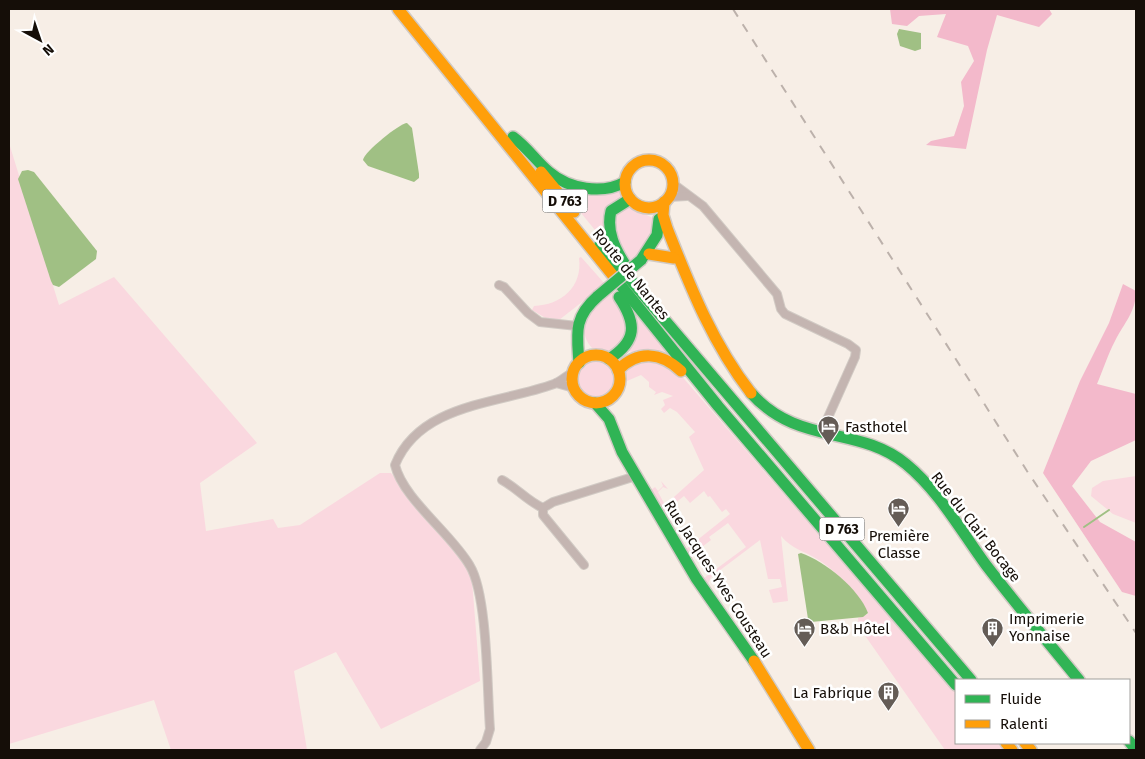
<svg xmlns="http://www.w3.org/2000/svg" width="1145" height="759" viewBox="0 0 1145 759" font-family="'Fira Sans',sans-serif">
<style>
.green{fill:#fad8df}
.forest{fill:#f3b9cb}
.water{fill:#a0c084}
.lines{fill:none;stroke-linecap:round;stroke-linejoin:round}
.stream{stroke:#a0c084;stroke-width:2}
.street-casing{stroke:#d1cac4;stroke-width:10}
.fast-casing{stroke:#d1cac4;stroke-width:14}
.slow-casing{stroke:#d1cac4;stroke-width:14}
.street{stroke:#c4b5b1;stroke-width:8}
.fast{stroke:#30b455;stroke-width:11}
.slow{stroke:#ff9f0a;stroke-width:11}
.rail{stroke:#bcb1ab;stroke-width:2;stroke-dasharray:9 9;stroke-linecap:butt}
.fast-bridge-casing{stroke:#d1cac4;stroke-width:14;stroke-linecap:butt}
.fast-bridge{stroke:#30b455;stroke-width:11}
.labels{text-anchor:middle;stroke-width:5;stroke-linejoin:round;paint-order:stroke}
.shield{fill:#fff;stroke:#5b5652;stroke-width:1}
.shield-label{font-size:14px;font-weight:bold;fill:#150e08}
.street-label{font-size:15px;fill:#150e08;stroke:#fff}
.poi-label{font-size:15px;fill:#150e08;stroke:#fff;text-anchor:start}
</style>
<rect width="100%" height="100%" fill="#f7eee6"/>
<g class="green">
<polygon points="9,143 59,305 114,277 257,443 200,483 206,531 273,519 278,528 300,525 380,473 391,473 471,568 480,681 381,729 336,652 294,671 307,750 171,750 154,700 9,744"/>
<polygon points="559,186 619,191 622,197 604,241"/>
<path d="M630 207 655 219C655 239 642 250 628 264L617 248 613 214Z"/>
<path d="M581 257 605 284 559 320H549L532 310 534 306C561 305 583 287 579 258Z"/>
<path d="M612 291 627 315 626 341 608 352 592 348C572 326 594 306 612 291Z"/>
<polygon points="630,308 669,356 636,354 627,350"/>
<path d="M648 358 679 373 956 693V743H998L1004 750H945L859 627 858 618 868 614C862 597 833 568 817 559 804 551 792 549 781 536L788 601 773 603 769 590 782 587 780 579H768L760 540 711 577 708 584 704 578 746 547 728 523 709 537 711 540 693 554H689L686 549 730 514 726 509 722 512 710 496 708 497 704 491 690 503 684 496 664 512 651 490 655 487 658 491 663 486 661 481 668 489 663 487 658 492 665 505 704 470 689 437 695 432 677 412 670 408 664 413 661 409 665 405 663 400 673 396 662 392 654 395 656 392 649 387V382L641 375 627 381 626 372 628 367Z"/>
<circle cx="595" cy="378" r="19"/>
<polygon points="1136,476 1136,523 1113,514 1091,496 1092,488 1103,481"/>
</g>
<g class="forest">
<polygon points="890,9 1049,9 1052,14 1039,27 997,15 987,50 966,149 926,145 931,141 954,136 964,106 961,82 974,61 968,46 937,37 946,14 919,16 907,26 892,24"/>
<path d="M1123 284 1136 291C1136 312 1124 323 1115 341 1108 354 1103 370 1097 384L1136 394V440L1091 461 1072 486 1100 522 1136 542V596L1122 592 1043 473 1080 381 1109 323Z"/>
</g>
<g class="water">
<polygon points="899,29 921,33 921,49 915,51 900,46 897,34"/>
<path d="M407 123 412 128 419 174V178L414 182 368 166 363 160C364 152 400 123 407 123Z"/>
<polygon points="28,170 34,172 97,251 96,259 59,287 53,285 51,281 18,179 22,171"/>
<path d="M801 553C825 561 859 589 868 613L863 617 811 622 808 619 798 554Z"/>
</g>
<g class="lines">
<polyline class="stream" points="1084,527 1109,510"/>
<defs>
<g id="street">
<polyline points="672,183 703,206 777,294 781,309 785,314 848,344 856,350 855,357 821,433"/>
<polyline points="669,197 687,196"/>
<polyline points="499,285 504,287 528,313 540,322 577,326"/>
<polyline points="556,383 574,388"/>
<path d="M502 480C517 488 527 501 543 508"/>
<polyline points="543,508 553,502 636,476"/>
<polyline points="543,508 543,515 584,565"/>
<path d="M480 750 486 742 490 729C487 691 488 596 470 566 452 534 403 499 395 465 420 403 499 404 554 384 561 381 567 375 574 372"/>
</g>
<g id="fast">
<path d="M513 137C527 147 536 161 549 172 569 189 602 195 625 182"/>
<polyline points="600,244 971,680"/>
<polyline points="641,260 657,235 659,219"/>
<path d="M626 266C615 249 606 231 611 211L630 199"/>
<polyline points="615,278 718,406 956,685"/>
<path d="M609 359C637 341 637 324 619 297"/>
<path d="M579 363C577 333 573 318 598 296"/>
<path d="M751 393C798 446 858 425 906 464 939 491 961 531 986 565 1016 604 1048 642 1079 680"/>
<polyline points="595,403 609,419 622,452 696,578 754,661"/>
<polyline points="1129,741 1136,750"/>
</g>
<g id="slow">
<polyline points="398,9 615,278"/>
<circle cx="649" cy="184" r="24"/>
<polyline points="541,172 574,212"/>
<path d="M664 202 663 215 667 228C690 286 712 343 751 393"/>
<polyline points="649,254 674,258"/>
<circle cx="596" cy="379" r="24"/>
<path d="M618 370C638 350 661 352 681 371"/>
<polyline points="754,661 809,750"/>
<polyline points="1006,743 1012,750"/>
<polyline points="1025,743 1031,750"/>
</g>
</defs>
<use href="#street" class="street-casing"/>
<use href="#fast" class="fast-casing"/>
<use href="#slow" class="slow-casing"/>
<use href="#street" class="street"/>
<use href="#fast" class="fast"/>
<use href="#slow" class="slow"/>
<polyline class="rail" points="733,9 1027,471 1136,633"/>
<defs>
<polyline id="fast-bridge" points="598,296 641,260"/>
</defs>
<use href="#fast-bridge" class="fast-bridge-casing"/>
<use href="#fast-bridge" class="fast-bridge"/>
</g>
<defs>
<symbol id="hotel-pin" viewBox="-11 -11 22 30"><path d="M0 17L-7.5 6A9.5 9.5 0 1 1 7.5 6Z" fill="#645c56" stroke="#fff"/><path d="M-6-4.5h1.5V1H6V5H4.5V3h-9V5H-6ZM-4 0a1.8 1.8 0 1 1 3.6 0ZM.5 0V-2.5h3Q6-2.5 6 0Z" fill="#fff"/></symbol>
<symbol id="building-pin" viewBox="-11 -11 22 30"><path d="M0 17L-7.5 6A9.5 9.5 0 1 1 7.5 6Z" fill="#645c56" stroke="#fff"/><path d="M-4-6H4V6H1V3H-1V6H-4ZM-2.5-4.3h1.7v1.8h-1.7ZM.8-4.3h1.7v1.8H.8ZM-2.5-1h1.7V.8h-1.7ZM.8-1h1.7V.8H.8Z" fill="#fff"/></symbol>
</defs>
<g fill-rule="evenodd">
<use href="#hotel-pin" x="816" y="414" width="25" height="34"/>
<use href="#hotel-pin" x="886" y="496" width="25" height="34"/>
<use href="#building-pin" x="980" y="616" width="25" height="34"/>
<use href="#hotel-pin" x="792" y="616" width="25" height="34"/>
<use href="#building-pin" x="876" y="680" width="25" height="34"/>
</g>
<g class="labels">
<g class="shield">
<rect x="542.5" y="189.5" width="45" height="23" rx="4"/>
<rect x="819.5" y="517.5" width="45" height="23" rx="4"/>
</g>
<g class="shield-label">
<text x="565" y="206">D 763</text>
<text x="842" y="534">D 763</text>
</g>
<g class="street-label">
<text transform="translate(631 274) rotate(51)" y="5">Route de Nantes</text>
<text transform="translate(976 527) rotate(52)" y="5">Rue du Clair Bocage</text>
<text transform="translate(718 579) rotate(57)" y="5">Rue Jacques-Yves Cousteau</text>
</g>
<g class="poi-label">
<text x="845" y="432">Fasthotel</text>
<text x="899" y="541" text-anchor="middle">Première<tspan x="899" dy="17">Classe</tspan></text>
<text x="1009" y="624">Imprimerie<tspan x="1009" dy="17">Yonnaise</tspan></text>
<text x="820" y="634">B&amp;b Hôtel</text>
<text x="872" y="698" text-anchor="end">La Fabrique</text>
</g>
</g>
<rect width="1145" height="759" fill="none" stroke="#150e08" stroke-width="20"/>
<rect x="955" y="679" width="175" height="65" fill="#ffffff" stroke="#a19f9c"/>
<rect x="965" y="695" width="25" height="8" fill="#30b455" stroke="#a19f9c"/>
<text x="1000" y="704" font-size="15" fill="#150e08">Fluide</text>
<rect x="965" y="720" width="25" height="8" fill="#ff9f0a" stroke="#a19f9c"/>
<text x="1000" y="729" font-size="15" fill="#150e08">Ralenti</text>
<g transform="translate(40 40) rotate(140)" stroke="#ffffff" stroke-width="4" paint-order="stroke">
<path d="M0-4L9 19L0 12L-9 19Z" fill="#150e08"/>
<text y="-8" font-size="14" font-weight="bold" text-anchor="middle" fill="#150e08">N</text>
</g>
</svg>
